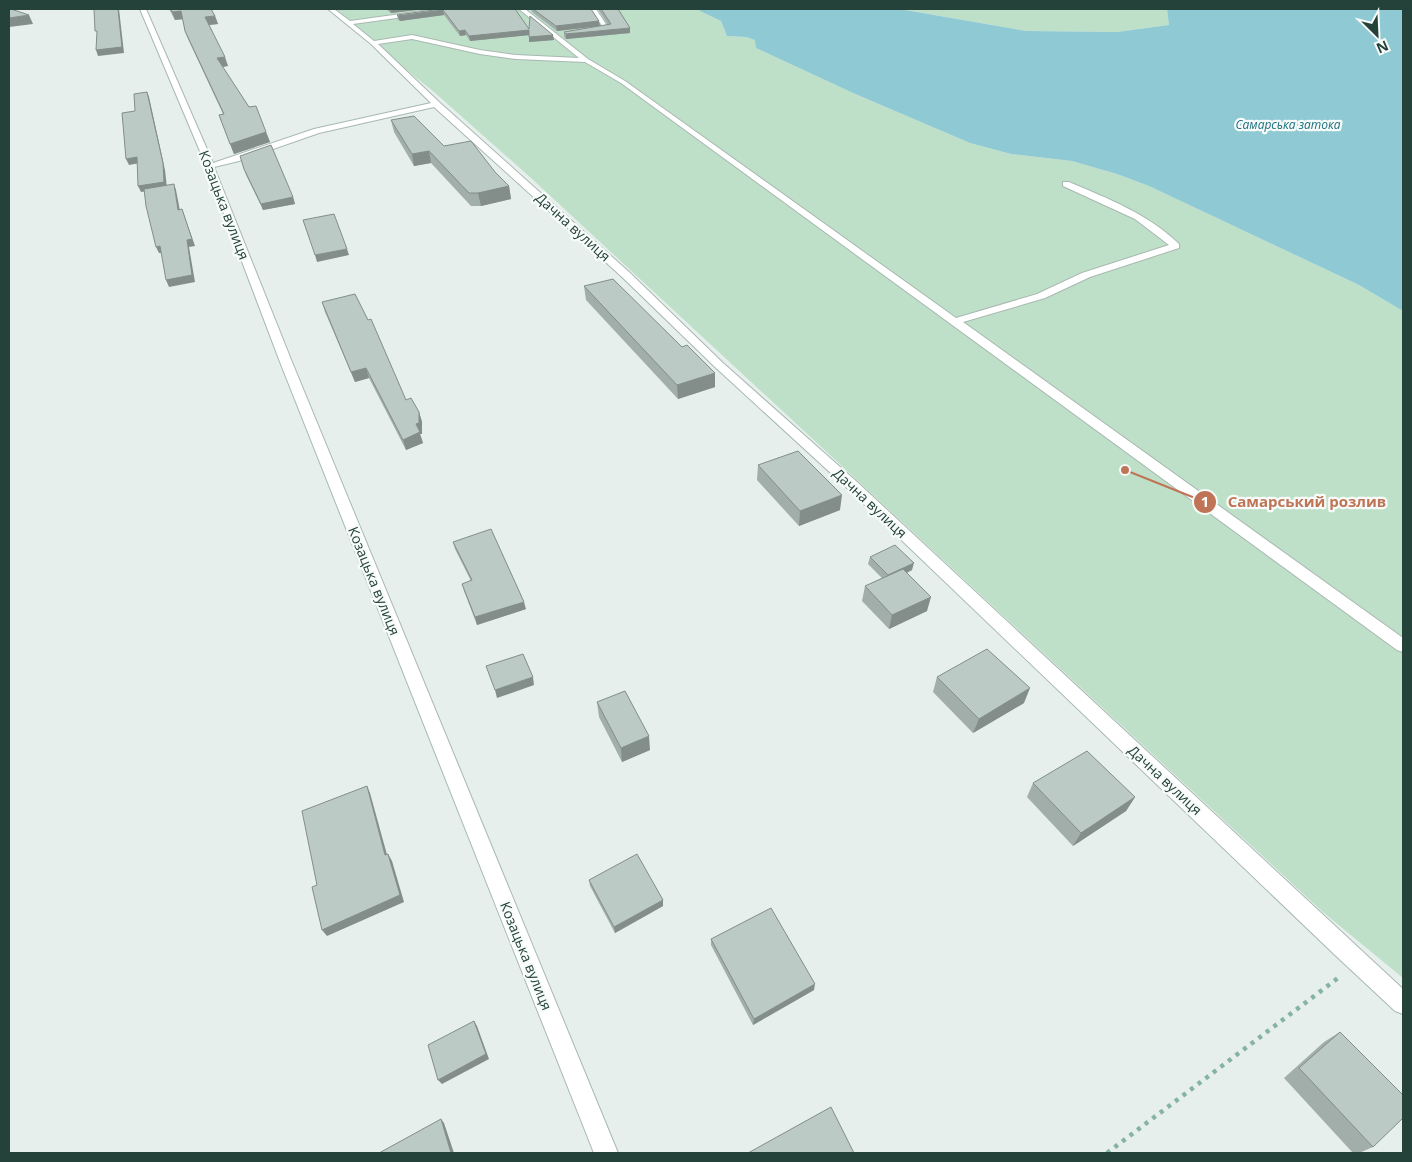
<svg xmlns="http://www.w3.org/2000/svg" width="1412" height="1162" viewBox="0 0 1412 1162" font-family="'Open Sans',sans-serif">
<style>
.green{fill:#bfe0c8}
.water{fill:#8ec9d4}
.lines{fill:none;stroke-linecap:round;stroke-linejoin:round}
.minor-casing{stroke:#a8b8b2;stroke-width:2}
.path{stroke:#86b3a5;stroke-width:4.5;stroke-dasharray:4 5.5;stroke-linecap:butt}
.minor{fill:#fff;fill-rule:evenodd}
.wall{fill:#a1aea9}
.shaded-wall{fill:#838d89}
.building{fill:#bbcac4;stroke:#838d89}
.labels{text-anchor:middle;stroke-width:4.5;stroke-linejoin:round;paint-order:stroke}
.far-water-label{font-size:12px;font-style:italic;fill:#1c6f80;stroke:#f7fbf9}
.street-label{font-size:14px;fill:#24423a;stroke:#f7fbf9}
.leader{fill:none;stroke:#c07456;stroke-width:2}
.callout-dot{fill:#c07456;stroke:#f7fbf9;stroke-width:2}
.mark-label{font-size:15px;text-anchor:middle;font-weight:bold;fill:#fff}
.callout-label{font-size:15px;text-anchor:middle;font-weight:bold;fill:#c07456;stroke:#f7fbf9;stroke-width:4.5;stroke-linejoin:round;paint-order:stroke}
</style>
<rect width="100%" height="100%" fill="#e6efeb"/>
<g class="green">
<polygon points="333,9 699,9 700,11 721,21 727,36 746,37 756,40 756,48 853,93 970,143 1011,154 1072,161 1117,174 1149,186 1359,285 1403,311 1403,978 1324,913 531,178 434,92 373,43 353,22"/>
<polygon points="899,9 1167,9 1169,25 1117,32 1026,31"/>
</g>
<polygon class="water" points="699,9 899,9 1026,31 1117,32 1169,25 1167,9 1403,9 1403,311 1359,285 1149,186 1117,174 1072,161 1011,154 970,143 853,93 756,48 755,40 746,37 727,36 721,21 700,11"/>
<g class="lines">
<defs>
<g id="minor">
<path d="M140 9H146L213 163 314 129 431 103 371 44 328 9H334L350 21 437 9H450L447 11 353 24 374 41 412 35 480 50 516 55 579 58 519 9H525L588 59 625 81 956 318 1037 294 1082 273 1169 245 1135 219 1063 186V182H1069C1109 199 1148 214 1179 244V248L1090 277 1045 298 963 322 1403 638V652L1397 650 621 83 585 62 516 59 480 54 412 39 378 44 439 102 629 272 723 363 857 482 1403 989V1014L1395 1011 1335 955 847 488 715 367 621 276 434 107 319 133 239 161 214 167 292 362 618 1153H594L280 362 202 156Z"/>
<polygon points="590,9 596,9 609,29 589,31 589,29 603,27"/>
</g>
</defs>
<use href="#minor" class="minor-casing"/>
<polyline class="path" points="1107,1153 1338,978"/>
<use href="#minor" class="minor"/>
</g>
<g class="wall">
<polygon points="169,9 211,9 215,16 218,24 209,25 228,66 222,67 266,132 270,142 234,154 219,115 223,114 188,39 185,31 183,19 175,20"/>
<polygon points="386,9 425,9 391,13"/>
<polygon points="441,9 529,29 554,40 529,42 529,35 470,41 466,35 460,36 444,15 400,21 398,20 397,15"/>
<polygon points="531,9 591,9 600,26 557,31 532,12"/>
<polygon points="598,9 618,9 630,28 630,33 566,39 564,37 564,32 608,25"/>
<polygon points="391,120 444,146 495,172 509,186 511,199 481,206 471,206 431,163 414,166 394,132"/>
<polygon points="240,156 293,197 295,204 263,210 246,175"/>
<polygon points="584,286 715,387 678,399 586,300"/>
<polygon points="322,302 406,400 419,412 422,422 422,434 420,434 423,443 406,450 369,378 355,382 325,312"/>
<polygon points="758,465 840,510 799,526 757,480"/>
<polygon points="453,542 526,609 477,625 464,591 462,584 471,581 455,549"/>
<polygon points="870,557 912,570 907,573 927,611 889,629 862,601 865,586 882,578 868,564"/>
<polygon points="937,677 1024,703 973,733 933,692"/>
<polygon points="597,702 650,750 622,762 599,717"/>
<polygon points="1033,783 1135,797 1126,811 1073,846 1027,797"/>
<polygon points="589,880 663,906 615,933 590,886"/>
<polygon points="711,939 814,990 753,1025 711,945"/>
<polygon points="1340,1032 1373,1147 1359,1153 1353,1153 1284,1078 1324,1042"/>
</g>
<g class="shaded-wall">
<polygon points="118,9 119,9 124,53 98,56 96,50"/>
<polygon points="390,9 425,9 391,13"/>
<polygon points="443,10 444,15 400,21 398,16"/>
<polygon points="181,11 184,19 175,20 172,12"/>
<polygon points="29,15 33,24 9,27 9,18"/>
<polygon points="215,16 218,24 208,25 205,17"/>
<polygon points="599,21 600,26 557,31 556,26"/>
<polygon points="630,28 630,33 566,39 566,34"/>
<polygon points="465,30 466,35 460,36 459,31"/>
<polygon points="529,30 530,35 470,41 469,36"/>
<polygon points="553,35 554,40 529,42 529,37"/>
<polygon points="225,57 228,66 220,67 217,58"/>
<polygon points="147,92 149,97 165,170 167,188 141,192 138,186"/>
<polygon points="266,132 270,142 234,154 230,144"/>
<polygon points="429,151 431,163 414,166 412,154"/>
<polygon points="137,157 140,163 129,165 126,159"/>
<polygon points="174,184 176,190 181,216 178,210"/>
<polygon points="509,186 511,199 481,206 478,193"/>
<polygon points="293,197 295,204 263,210 261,204"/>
<polygon points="182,209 195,246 189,247 195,282 169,287 166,280"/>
<polygon points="160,246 163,253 159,253 156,247"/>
<polygon points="347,249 349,255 317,262 315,255"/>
<polygon points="366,368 369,378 355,382 351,372"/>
<polygon points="715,373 715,387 678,399 677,385"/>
<polygon points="419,412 422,422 422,434 420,434 423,443 406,450 403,440 416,424"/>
<polygon points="842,495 840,510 799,526 800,511"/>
<polygon points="914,563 912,570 886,582 888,575"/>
<polygon points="931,597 927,611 889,629 892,615"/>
<polygon points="524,602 526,609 477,625 475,617"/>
<polygon points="533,677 534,685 497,698 495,690"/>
<polygon points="1030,688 1024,703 973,733 979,719"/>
<polygon points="649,736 650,750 622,762 621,748"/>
<polygon points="367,786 370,793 389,862 385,855"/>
<polygon points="1135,797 1126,811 1073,846 1081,833"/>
<polygon points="388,854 392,861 404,902 327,936 322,930"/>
<polygon points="663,900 663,906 615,933 614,927"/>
<polygon points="815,984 814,990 753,1025 754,1019"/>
<polygon points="474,1021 477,1026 489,1059 442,1084 438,1080"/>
<polygon points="441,1119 444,1123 454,1153 451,1153"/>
</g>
<g class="building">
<polygon points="9,9 11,9 29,15 9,18"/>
<polygon points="94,9 118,9 122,47 96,50 97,31 95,31"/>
<polygon points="171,9 211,9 215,16 205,17 225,57 217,58 249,107 256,106 266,132 230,144 219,115 224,114 185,31 181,11 172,12"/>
<polygon points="441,9 515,9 529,29 530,16 553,35 529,37 529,30 469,36 465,30 459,31 443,10 398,16 397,15"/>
<polygon points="533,9 591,9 599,21 556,26"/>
<polygon points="601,9 618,9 630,28 566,34 564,32 611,24"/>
<polygon points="147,92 163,163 164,182 138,186 137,157 126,159 122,113 135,111 134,94"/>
<polygon points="414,116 444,146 471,141 495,172 509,186 478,193 469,193 429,151 412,154 391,120"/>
<polygon points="271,145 293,197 261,204 244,169 240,156"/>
<polygon points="174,184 178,210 182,209 192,239 187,240 192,275 166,280 160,246 156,247 146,206 144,189"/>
<polygon points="334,214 347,249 315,255 303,220"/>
<polygon points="613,279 682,347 687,345 715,373 677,385 584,286"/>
<polygon points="355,294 368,320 371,319 406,400 411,398 419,412 419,423 416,424 420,432 403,440 366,368 351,372 322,302"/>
<polygon points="798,451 842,495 800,511 758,465"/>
<polygon points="491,529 524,602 475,617 462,584 472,580 453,542"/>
<polygon points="895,545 914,563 888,575 870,557"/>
<polygon points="903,569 931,597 892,615 865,586"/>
<polygon points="987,649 1030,688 979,719 937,677"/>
<polygon points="523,654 533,677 495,690 486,666"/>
<polygon points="625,691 649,736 621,748 597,702"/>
<polygon points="1087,751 1135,797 1081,833 1033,783"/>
<polygon points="367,786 385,855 388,854 400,895 322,930 312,887 317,885 302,811"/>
<polygon points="637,854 663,900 614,927 589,880"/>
<polygon points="771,908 815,984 754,1019 711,939"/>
<polygon points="474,1021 486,1054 438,1080 428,1045"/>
<polygon points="1340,1032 1403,1095 1403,1118 1373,1147 1299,1068"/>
<polygon points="831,1107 854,1153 748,1153"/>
<polygon points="441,1119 451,1153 379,1153"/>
</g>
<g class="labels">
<g class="far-water-label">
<text x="1288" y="129">Самарська затока</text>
</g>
<g class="street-label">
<text transform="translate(224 205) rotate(69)" y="5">Козацька вулиця</text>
<text transform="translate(573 227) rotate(42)" y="5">Дачна вулиця</text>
<text transform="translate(870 503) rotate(43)" y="5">Дачна вулиця</text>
<text transform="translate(374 581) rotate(68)" y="5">Козацька вулиця</text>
<text transform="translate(1165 780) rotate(43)" y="5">Дачна вулиця</text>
<text transform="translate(526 956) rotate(68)" y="5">Козацька вулиця</text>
</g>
</g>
<path class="leader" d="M1125 470L1205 502"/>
<g class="callout-dot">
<circle cx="1125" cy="470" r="5"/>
<circle cx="1205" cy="502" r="12"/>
</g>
<g class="mark-label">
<text x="1205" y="507">1</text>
</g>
<g class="callout-label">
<text x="1307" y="507">Самарський розлив</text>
</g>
<rect width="1412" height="1162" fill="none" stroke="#24423a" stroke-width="20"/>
<g transform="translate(1377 35) rotate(156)" stroke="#f7fbf9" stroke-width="4" paint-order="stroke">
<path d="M0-4L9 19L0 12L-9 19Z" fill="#24423a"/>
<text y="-8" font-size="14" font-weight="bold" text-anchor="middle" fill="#24423a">N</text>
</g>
</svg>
